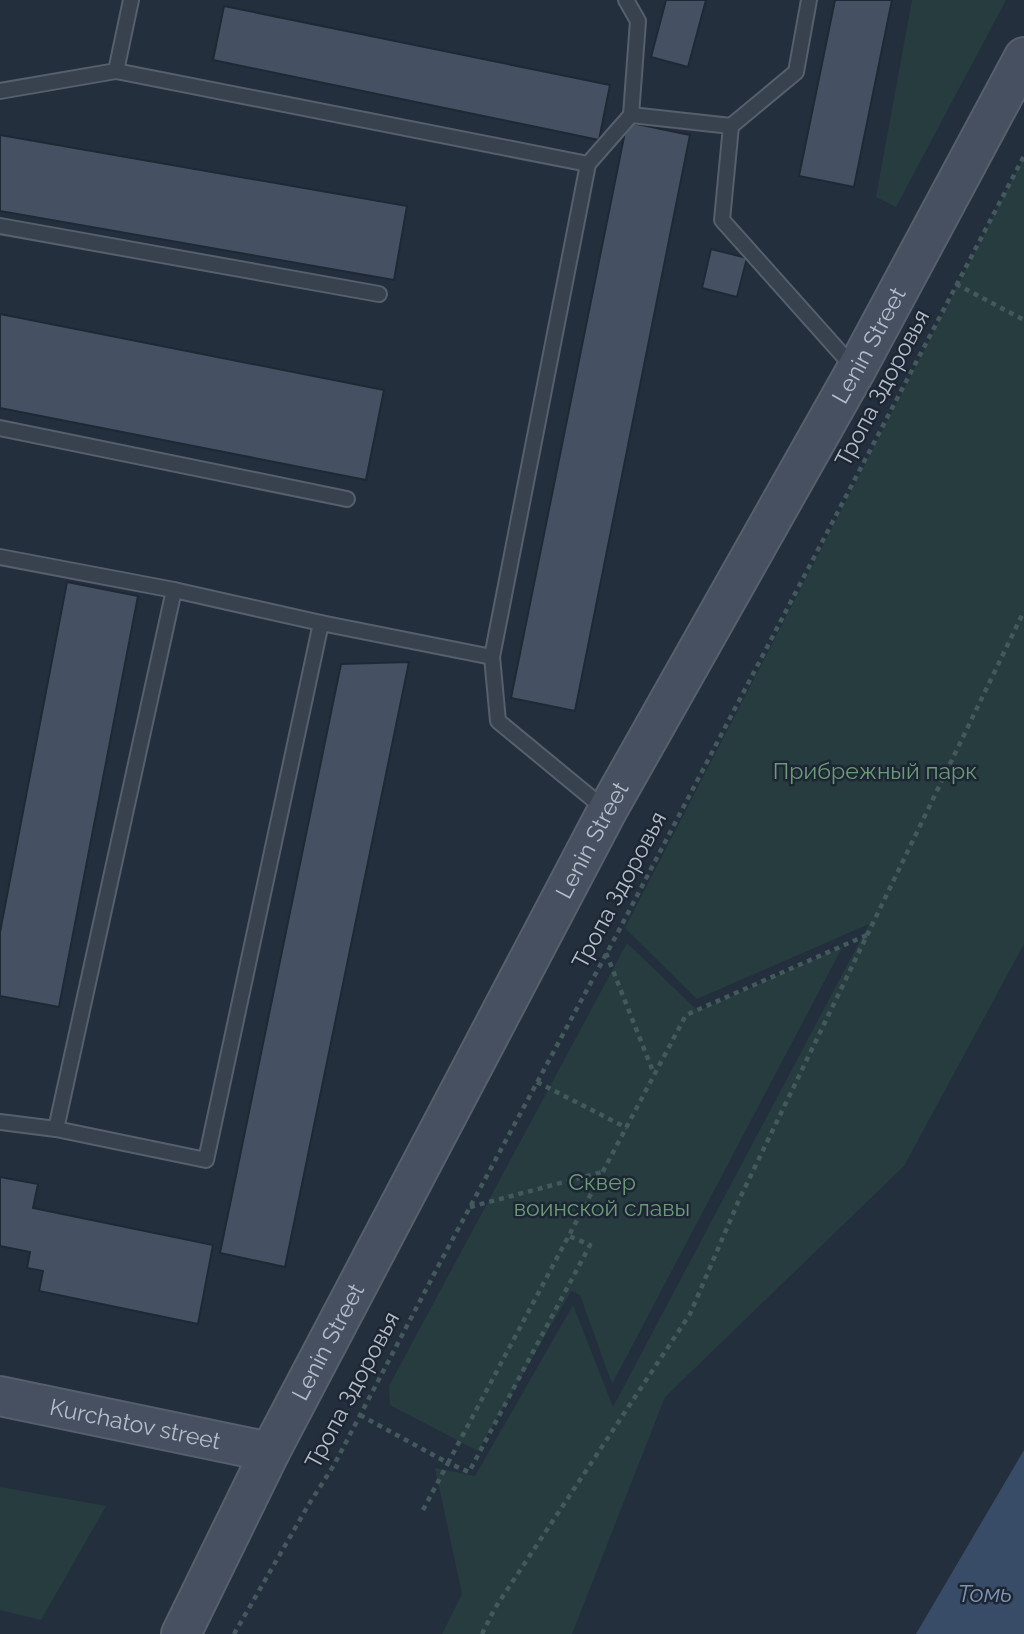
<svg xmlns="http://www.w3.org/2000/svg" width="1024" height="1634" viewBox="0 0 1024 1634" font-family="Raleway,sans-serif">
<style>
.green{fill:#263c3f}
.water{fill:#394c67}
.building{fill:#455162;stroke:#1f2835;stroke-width:2}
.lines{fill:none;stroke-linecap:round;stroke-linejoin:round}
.lane-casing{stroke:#565f6c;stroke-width:18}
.secondary-casing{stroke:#565f6c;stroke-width:42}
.path{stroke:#44595c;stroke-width:4.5;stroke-dasharray:5 5;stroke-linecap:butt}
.lane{stroke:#38414e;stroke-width:14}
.secondary{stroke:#465061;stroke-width:38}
.labels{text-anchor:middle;stroke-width:5;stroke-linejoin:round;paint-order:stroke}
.street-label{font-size:23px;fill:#b4bcc9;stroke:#1d2633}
.park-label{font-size:23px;fill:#6b9a76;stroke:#1d2633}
.water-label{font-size:24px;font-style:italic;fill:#7c92b1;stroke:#1d2633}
</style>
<rect width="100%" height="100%" fill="#242f3e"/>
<g class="green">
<polygon points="912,0 1006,0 896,207 876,197"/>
<polygon points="1024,157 1024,944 904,1166 665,1397 572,1634 442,1634 462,1594 435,1468 475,1476 573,1305 613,1407 869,924 697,999 625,928"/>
<polygon points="627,943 698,1011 843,946 612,1384 580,1295 571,1291 478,1451 390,1405 389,1386"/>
<polygon points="0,1487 106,1506 41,1620 0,1610"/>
</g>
<polygon class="water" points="1024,1450 1024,1634 916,1634"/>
<g class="building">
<polygon points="666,0 706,0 688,67 651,57"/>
<polygon points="835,0 892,0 854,187 799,176"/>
<polygon points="224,6 610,85 599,140 213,60"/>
<polygon points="627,122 690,135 575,711 511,698"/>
<polygon points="0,135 407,206 394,280 0,211"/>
<polygon points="711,249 747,258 737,297 702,288"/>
<polygon points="0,314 384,390 366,480 0,408"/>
<polygon points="67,582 138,596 59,1007 0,996 0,932"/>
<polygon points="409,662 285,1267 220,1253 341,664"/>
<polygon points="0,1177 38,1184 33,1208 213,1245 198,1324 39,1291 43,1271 27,1268 30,1252 0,1246"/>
</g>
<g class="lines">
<defs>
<g id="lane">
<polyline points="626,0 638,21 631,115 731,126 722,220 855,369"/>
<polyline points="116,71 588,164"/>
<polyline points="0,91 116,71 131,0"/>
<polyline points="731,126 796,72 809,0"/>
<polyline points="0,226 379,294"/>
<polyline points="0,428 347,499"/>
<polyline points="0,557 174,590"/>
<polyline points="492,657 588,164 631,115"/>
<polyline points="0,1122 56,1129 206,1160 321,623 492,657 498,721 606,810"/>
<polyline points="56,1129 174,590 321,623"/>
</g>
<g id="secondary">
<path id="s1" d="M0 1396 270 1452"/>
<path id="s2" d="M181 1634 270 1452 607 811 856 370 1024 57"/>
</g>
</defs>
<use href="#lane" class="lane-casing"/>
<use href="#secondary" class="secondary-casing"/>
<g class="path">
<polyline points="956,284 1024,320"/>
<polyline points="606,953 654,1074"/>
<polyline points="537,1082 627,1128"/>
<polyline points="470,1207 602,1172"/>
<polyline points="360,1415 448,1463 686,1015 867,935"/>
<polyline points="423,1510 448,1463 469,1472 590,1245 569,1236"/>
<polyline points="234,1634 309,1504 334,1465 442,1259 617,934 1024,156"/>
<polyline points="482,1634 495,1608 690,1314 739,1200 1024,611"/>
</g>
<use href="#lane" class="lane"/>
<use href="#secondary" class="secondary"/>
</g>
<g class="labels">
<g class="street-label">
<text dy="8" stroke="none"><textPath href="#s2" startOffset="1461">Lenin Street</textPath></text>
<text transform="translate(882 388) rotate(-62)" y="8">Тропа Здоровья</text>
<text dy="8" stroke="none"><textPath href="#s2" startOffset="894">Lenin Street</textPath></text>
<text transform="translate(619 890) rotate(-62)" y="8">Тропа Здоровья</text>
<text dy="8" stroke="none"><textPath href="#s2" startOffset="327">Lenin Street</textPath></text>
<text transform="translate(352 1390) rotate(-62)" y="8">Тропа Здоровья</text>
<text dy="8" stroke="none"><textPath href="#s1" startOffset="138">Kurchatov street</textPath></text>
</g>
<g class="park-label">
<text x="875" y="779">Прибрежный парк</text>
<text x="602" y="1190">Сквер<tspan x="602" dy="26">воинской славы</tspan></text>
</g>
<g class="water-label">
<text x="985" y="1602">Томь</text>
</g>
</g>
</svg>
